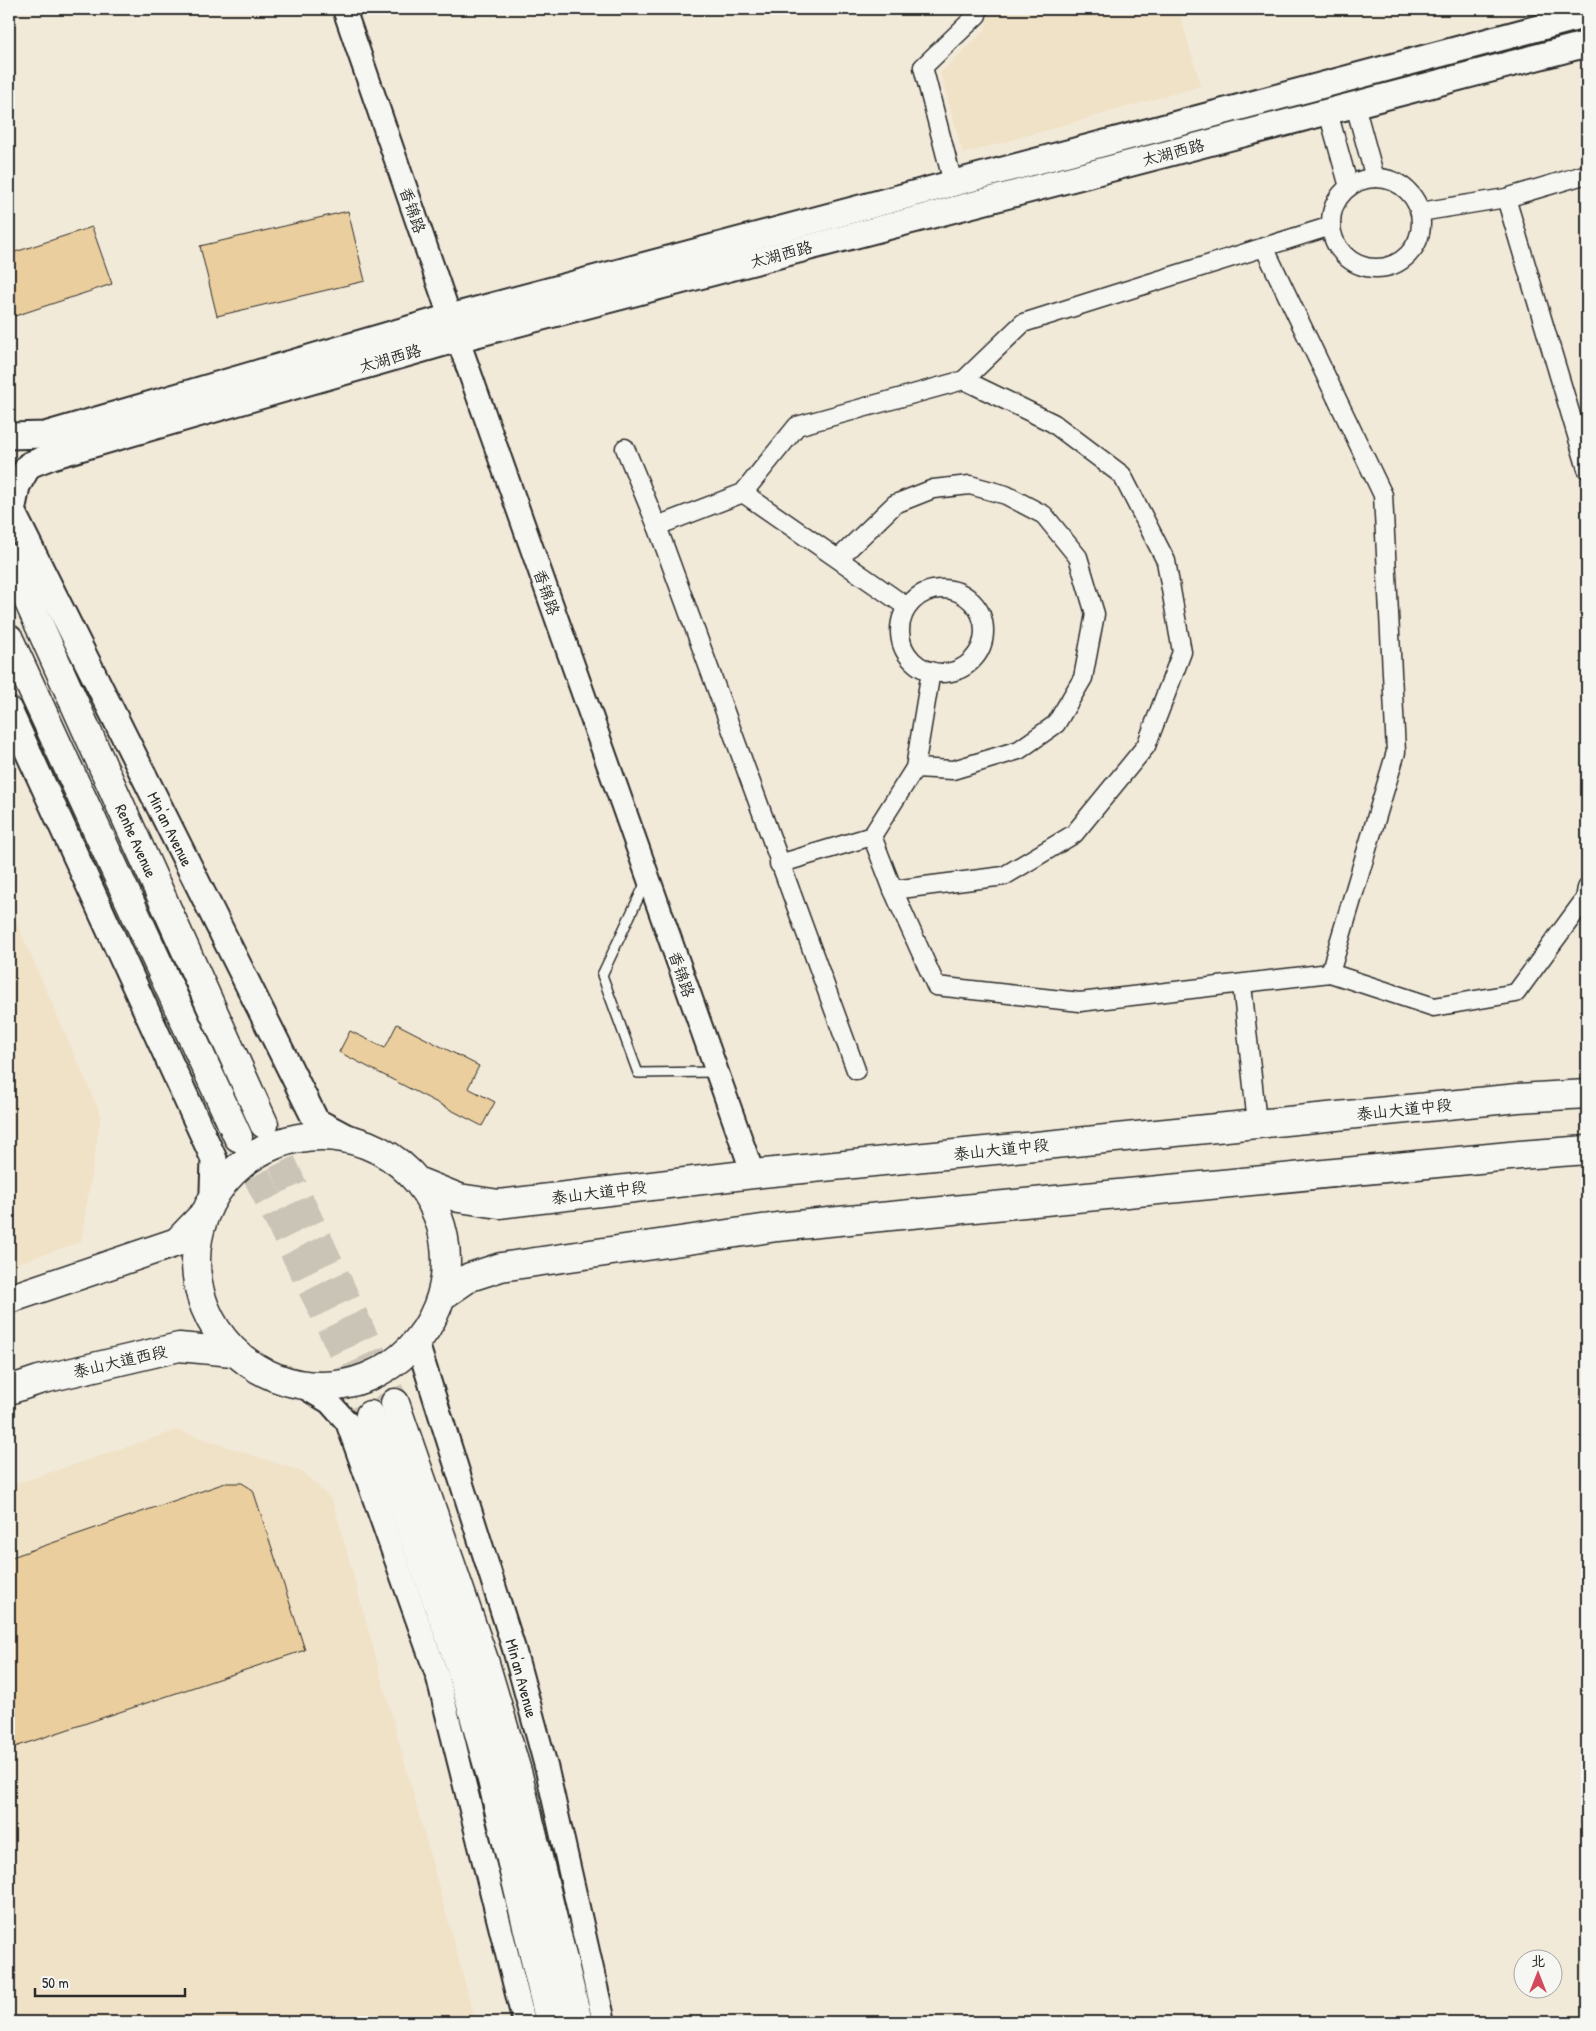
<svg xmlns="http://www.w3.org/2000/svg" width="1596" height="2031" viewBox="0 0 1596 2031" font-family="'Patrick Hand','LXGW WenKai TC',sans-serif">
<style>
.built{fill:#f0e2c7}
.building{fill:#eace9e;stroke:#2b2b2b}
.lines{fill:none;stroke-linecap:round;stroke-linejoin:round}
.primary-tunnel{stroke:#cac4b6;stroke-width:28;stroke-dasharray:28 14;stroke-linecap:butt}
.service-casing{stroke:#2b2b2b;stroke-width:12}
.minor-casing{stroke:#2b2b2b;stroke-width:21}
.tertiary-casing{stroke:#2b2b2b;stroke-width:26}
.secondary-casing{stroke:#2b2b2b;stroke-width:29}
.primary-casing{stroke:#2b2b2b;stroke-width:31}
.service{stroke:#f6f6f2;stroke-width:9}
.minor{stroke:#f6f6f2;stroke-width:18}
.tertiary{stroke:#f6f6f2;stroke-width:22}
.secondary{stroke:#f6f6f2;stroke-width:25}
.primary{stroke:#f6f6f2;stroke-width:28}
.labels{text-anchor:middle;stroke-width:4.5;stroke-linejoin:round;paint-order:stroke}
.street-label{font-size:16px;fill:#2b2b2b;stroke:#f6f6f2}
</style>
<rect width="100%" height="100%" fill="#f2ead9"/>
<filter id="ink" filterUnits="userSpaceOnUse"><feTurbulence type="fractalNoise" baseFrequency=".02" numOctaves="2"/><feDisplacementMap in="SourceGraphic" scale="10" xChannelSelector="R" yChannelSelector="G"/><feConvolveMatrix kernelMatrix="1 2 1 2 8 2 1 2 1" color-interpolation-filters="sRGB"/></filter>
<g filter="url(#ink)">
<g class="built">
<polygon points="989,9 1167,9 1179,11 1201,86 963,154 940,73 985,30"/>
<polygon points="9,905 101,1115 81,1242 9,1266"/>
<polygon points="177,1430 303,1472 333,1501 476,2022 9,2022 9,1486"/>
</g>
<g class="building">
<polygon points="348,211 365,281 217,316 200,246"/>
<polygon points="92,227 112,284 9,318 9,254"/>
<polygon points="397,1024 479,1066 468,1088 495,1102 482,1126 339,1052 350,1031 385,1048"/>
<polygon points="225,1483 242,1483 253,1490 305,1650 9,1749 9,1558"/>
</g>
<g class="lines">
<g class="primary-tunnel">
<polyline points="264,1124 395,1403"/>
<polyline points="238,1137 339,1344 370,1415"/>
</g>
<defs>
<polyline id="service" points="646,882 602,975 638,1073 715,1072"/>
<g id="minor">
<polyline points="1355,105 1375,178"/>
<polyline points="1328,112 1349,187"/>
<circle cx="1376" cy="223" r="45"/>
<polyline points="953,183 923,67 977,15 978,9"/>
<polyline points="1506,198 1587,469"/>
<polyline points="1420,212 1506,198 1587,174"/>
<polyline points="1264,247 1383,495 1396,752 1330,973"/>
<polyline points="625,448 657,526 856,1070"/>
<polyline points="743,493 907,607"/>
<polyline points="657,526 743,493 797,426 964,380 1023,323 1331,226"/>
<polyline points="839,558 895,504 933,489 970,485 1006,495 1044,515 1078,557 1095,614 1083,678 1056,724 1019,750 953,770 915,768"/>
<circle cx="942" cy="631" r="42"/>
<polyline points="931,671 915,768 872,836 893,890 936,986 1080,1002 1330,973 1434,1007 1516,993 1585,899 1587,888"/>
<polyline points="779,864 872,836"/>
<polyline points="893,890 1004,876 1074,834 1146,746 1182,652 1166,561 1122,475 1053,423 964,380"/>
<polyline points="1242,985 1257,1123"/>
</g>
<g id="tertiary">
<polyline points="344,9 450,317 753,1174"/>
<path id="s1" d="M417 1342 514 1649 547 1770 604 2022"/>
<polyline points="299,1384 329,1402 347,1422 438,1678 524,2022"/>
</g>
<g id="secondary">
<polyline points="9,436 45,435 450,317 1587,15"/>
<path id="s2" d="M9 505 316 1121 348 1138"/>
<polyline points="12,512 17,486 29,465 52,456 458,339 1587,44"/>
<polyline points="9,710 214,1159 213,1191"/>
</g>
<g id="primary">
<path id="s3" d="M9 558 264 1124"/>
<polyline points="9,639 238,1137"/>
<circle cx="321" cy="1261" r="125"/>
<polyline points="419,1182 459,1198 499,1204 753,1174 1518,1098 1587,1094"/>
<polyline points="442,1296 470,1277 501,1267 777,1227 1520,1155 1587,1150"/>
<polyline points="9,1299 177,1242 202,1216"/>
<polyline points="9,1390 39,1380 179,1347 233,1352"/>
<polyline points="395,1403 484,1660 518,1775 578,2022"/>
<polyline points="370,1415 460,1665 492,1780 550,2022"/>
</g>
</defs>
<use href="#service" class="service-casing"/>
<use href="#minor" class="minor-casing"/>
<use href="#tertiary" class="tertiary-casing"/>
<use href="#secondary" class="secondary-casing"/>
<use href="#primary" class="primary-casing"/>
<use href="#service" class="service"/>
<use href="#minor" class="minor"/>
<use href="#tertiary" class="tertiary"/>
<use href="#secondary" class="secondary"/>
<use href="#primary" class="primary"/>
</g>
</g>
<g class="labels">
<g class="street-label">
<text transform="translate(1173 152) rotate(-15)" y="6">太湖西路</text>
<text transform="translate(413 210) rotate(71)" y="6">香锦路</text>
<text transform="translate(781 254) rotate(-15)" y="6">太湖西路</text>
<text transform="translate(390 358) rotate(-16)" y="6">太湖西路</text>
<text transform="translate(547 592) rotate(71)" y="6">香锦路</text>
<text dy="6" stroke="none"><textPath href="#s2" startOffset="362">Min'an Avenue</textPath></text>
<text dy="6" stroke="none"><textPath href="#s3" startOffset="310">Renhe Avenue</textPath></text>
<text transform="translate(682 974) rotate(71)" y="6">香锦路</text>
<text transform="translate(1404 1109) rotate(-6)" y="6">泰山大道中段</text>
<text transform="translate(1001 1149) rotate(-6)" y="6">泰山大道中段</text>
<text transform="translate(599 1192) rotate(-7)" y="6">泰山大道中段</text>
<text transform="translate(120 1361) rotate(-13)" y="6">泰山大道西段</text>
<text dy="6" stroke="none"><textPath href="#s1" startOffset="352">Min'an Avenue</textPath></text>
</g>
</g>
<rect width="1596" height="2031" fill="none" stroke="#f6f6f2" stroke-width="30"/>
<rect x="15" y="15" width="1566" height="2001" fill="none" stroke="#2b2b2b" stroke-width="2" filter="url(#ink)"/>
<g transform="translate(1538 1974)"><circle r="24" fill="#f6f6f2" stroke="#a5a5a2"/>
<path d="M0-4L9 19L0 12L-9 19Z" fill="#d1495b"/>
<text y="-8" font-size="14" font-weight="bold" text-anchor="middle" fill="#2b2b2b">北</text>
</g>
<path d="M35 1988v8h150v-8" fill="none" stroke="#2b2b2b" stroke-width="2.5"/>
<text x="42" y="1988" font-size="15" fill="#2b2b2b" stroke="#f6f6f2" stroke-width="4" paint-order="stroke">50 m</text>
</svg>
